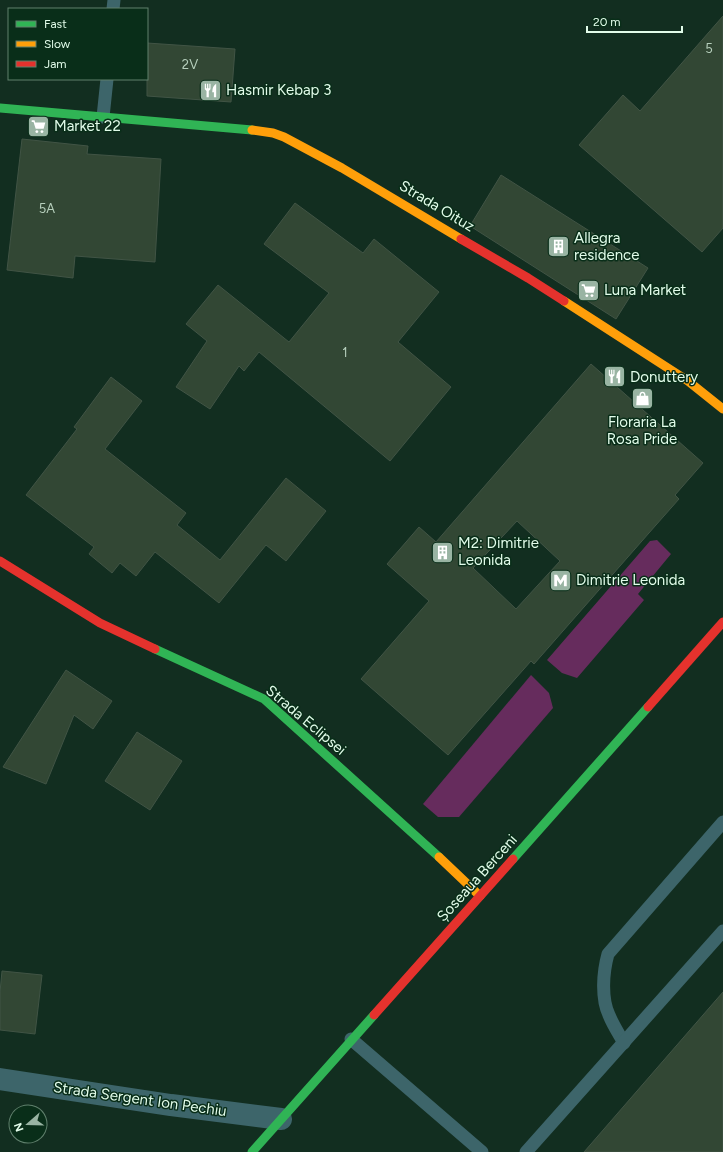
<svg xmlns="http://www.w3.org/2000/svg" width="723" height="1152" viewBox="0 0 723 1152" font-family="Figtree,sans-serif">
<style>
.green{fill:#662c5d}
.building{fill:#324734;stroke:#415445;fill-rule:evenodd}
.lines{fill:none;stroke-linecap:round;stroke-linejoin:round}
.lane{stroke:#3d656a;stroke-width:13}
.street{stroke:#3d656a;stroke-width:22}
.fast{stroke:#30b455;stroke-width:9}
.slow{stroke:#ff9f0a;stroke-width:9}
.jam{stroke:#e5322d;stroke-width:9}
.labels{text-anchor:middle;stroke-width:3;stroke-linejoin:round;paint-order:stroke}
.number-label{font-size:13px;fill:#b6cfbc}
.poi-label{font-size:15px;fill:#e2fcea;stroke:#092e19;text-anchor:start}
.street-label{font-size:15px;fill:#e2fcea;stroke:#092e19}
</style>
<rect width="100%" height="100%" fill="#122e20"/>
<g class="green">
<polygon points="657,540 671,554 638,594 644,600 577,678 562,673 547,660 650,541"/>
<polygon points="531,675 549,693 553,708 459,817 438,817 423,804"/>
</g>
<g class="building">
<polygon points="723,16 723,228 702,252 579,145 623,95 640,111"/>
<polygon points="147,43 235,49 231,102 147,96"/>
<polygon points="22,139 88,146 87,154 161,159 155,262 75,256 73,278 7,270"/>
<polygon points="501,175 648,268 616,319 470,226"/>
<polygon points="295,203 363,253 374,239 439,292 398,342 451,387 390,461 259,352 244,371 239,366 210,409 176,387 207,341 186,324 218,285 289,342 329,293 264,244"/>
<path d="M591 364 703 463 675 495 679 499 656 525 534 664 531 661 448 755 361 679 429 601 387 564 419 527 436 542ZM517 521 560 561 516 609 473 568Z"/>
<polygon points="111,377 142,401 105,449 186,513 177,525 220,560 286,478 326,511 286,561 266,545 219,603 155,552 136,576 120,563 112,573 89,554 94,547 26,495 77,429 74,427"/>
<polygon points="66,670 112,701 93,729 74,715 46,784 3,767"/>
<polygon points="137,732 182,761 150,810 105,781"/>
<polygon points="2,971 42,975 35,1034 0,1030 0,992"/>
<polygon points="723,992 723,1152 584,1152"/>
</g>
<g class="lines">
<g class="lane">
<polyline points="113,9 114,0"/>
<polyline points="103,117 107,79"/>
<polyline points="351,1039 482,1152"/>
<path d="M624 1043C619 1034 613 1025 609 1015 601 998 603 972 608 954L723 822"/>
<polyline points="526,1152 723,931"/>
</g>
<polyline class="street" points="0,1079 171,1105 281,1119"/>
<g class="fast">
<polyline points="0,108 252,130"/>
<polyline points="155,649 264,699 439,857"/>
<polyline points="513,859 648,707"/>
<polyline points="252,1152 374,1015"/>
</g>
<g class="slow">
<polyline points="252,130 273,133 284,137 342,168 461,239"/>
<polyline points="564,301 688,381 723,409"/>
<polyline points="439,857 480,896"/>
</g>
<g class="jam">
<polyline points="461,239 528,278 564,301"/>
<polyline points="0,561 100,623 155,649"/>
<polyline points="648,707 723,622"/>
<polyline points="374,1015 513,859"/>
</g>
</g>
<defs>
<symbol id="restaurant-square" viewBox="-11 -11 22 22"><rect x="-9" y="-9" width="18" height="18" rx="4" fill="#99b4a3" stroke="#092e19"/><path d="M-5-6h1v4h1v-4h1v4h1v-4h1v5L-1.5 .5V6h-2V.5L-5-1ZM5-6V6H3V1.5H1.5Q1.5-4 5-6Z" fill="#fff"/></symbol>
<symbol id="supermarket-square" viewBox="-11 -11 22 22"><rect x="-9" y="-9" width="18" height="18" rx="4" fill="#99b4a3" stroke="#092e19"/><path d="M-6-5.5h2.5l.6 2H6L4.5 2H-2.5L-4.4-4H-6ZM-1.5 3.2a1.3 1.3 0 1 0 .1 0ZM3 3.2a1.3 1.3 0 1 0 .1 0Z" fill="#fff"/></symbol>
<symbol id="building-square" viewBox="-11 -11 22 22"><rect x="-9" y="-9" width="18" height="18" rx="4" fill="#99b4a3" stroke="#092e19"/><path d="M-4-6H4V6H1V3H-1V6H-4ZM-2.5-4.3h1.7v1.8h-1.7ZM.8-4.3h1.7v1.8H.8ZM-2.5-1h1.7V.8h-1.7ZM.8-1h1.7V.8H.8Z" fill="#fff"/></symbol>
<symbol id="shop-square" viewBox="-11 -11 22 22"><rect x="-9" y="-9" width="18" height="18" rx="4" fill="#99b4a3" stroke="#092e19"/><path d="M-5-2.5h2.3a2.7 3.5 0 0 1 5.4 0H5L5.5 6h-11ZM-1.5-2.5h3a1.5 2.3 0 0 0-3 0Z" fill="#fff"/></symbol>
<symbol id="metro-square" viewBox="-11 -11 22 22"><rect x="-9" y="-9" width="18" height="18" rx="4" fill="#99b4a3" stroke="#092e19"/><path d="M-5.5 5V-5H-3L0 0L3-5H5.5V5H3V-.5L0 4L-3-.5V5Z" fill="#fff"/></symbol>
</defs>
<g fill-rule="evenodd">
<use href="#restaurant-square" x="198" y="78" width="25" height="25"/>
<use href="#supermarket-square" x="26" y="114" width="25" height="25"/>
<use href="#building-square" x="546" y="234" width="25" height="25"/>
<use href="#supermarket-square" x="576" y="278" width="25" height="25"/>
<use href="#restaurant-square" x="602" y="364" width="25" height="25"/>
<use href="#shop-square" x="630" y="386" width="25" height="25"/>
<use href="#building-square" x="430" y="540" width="25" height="25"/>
<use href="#metro-square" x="548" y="568" width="25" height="25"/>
</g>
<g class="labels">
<g class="number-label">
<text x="709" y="53">5</text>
<text x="190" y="69">2V</text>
<text x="47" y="213">5A</text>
<text x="345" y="357">1</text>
</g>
<g class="poi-label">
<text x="226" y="95">Hasmir Kebap 3</text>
<text x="54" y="131">Market 22</text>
<text x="574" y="243">Allegra<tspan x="574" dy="17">residence</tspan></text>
<text x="604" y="295">Luna Market</text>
<text x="630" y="382">Donuttery</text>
<text x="642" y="427" text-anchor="middle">Floraria La<tspan x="642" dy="17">Rosa Pride</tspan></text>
<text x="458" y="548">M2: Dimitrie<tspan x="458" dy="17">Leonida</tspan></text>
<text x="576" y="585">Dimitrie Leonida</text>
</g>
<g class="street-label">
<text transform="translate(437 206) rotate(31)" y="5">Strada Oituz</text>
<text transform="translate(306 720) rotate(40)" y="5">Strada Eclipsei</text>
<text transform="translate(477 878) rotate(-48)" y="5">Șoseaua Berceni</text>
<text transform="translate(140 1099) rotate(8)" y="5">Strada Sergent Ion Pechiu</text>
</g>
</g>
<rect x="8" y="8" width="140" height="72" fill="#092e19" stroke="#60806d"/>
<rect x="16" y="21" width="20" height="6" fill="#30b455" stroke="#60806d"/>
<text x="44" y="28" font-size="12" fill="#e2fcea">Fast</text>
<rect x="16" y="41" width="20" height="6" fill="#ff9f0a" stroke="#60806d"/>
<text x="44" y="48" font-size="12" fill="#e2fcea">Slow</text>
<rect x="16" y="61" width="20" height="6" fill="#e5322d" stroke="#60806d"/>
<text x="44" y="68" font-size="12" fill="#e2fcea">Jam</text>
<g transform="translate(28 1124) rotate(250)"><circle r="19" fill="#092e19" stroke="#60806d"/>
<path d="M0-3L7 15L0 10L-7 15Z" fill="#99b4a3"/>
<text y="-6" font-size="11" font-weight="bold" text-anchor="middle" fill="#e2fcea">N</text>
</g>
<path d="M587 26v6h95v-6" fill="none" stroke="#e2fcea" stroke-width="2"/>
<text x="593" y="26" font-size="12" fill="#e2fcea" stroke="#092e19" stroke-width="3" paint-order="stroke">20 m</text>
</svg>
